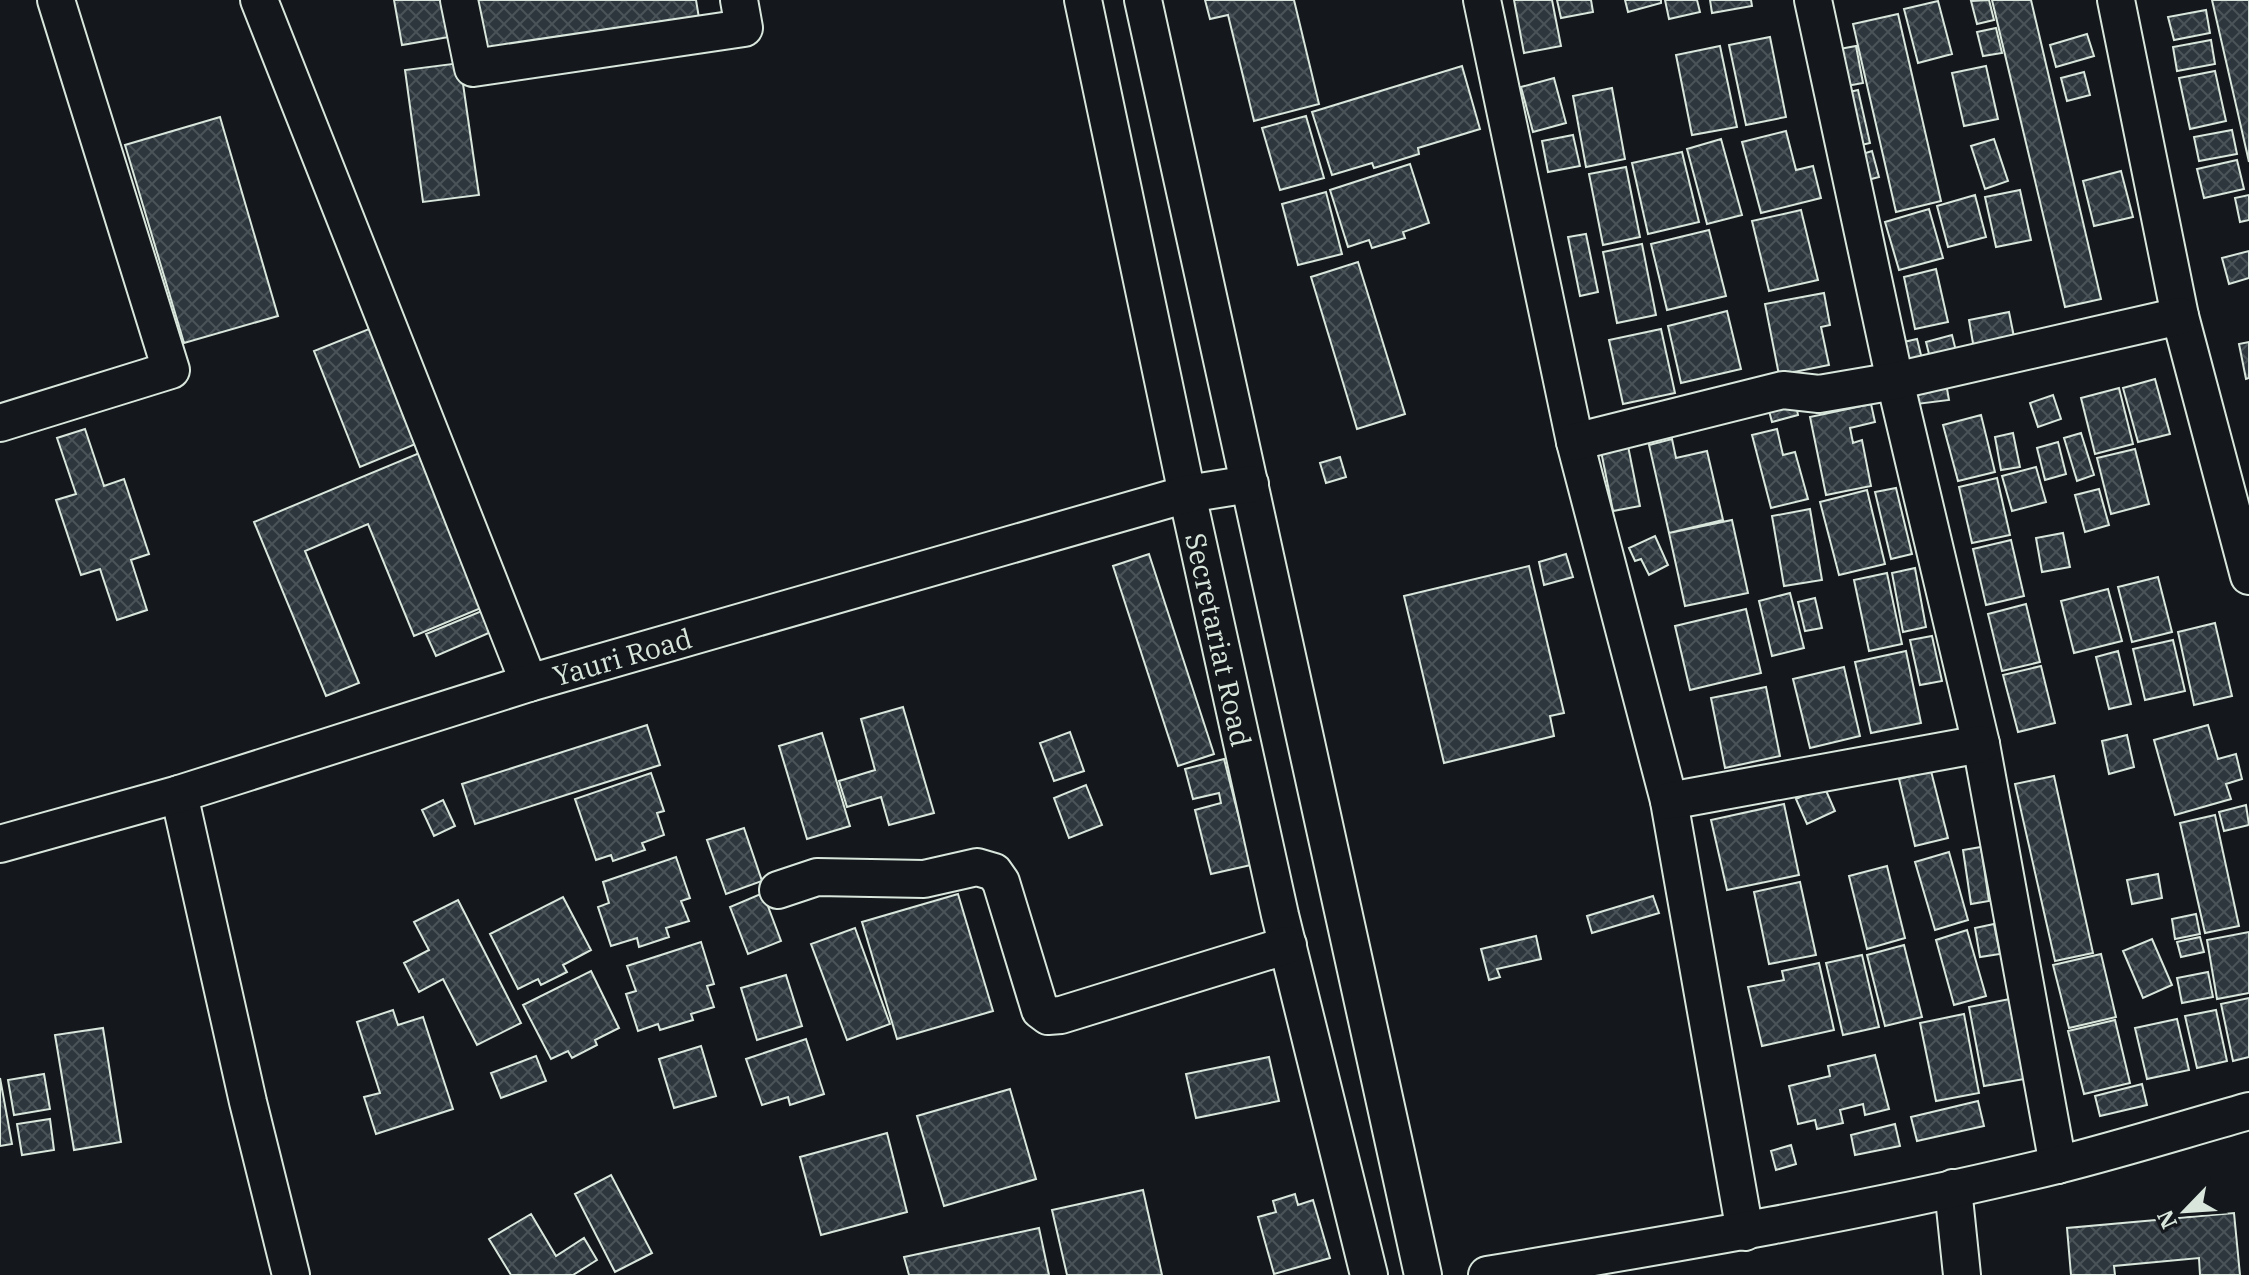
<svg xmlns="http://www.w3.org/2000/svg" width="2249" height="1275" viewBox="0 0 2249 1275" font-family="'IBM Plex Serif',serif">
	<style>
		.building { fill: url(#building-cross-hatch); stroke: #d8e6dc; stroke-width: 2 }
		.lines { fill: none; stroke-linecap: round; stroke-linejoin: round }
		.street-casing { stroke: #d8e6dc; stroke-width: 40 }
		.street { stroke: #14181c; stroke-width: 36 }
		.labels { text-anchor: middle; dominant-baseline: central; stroke-width: 6; stroke-linejoin: round; paint-order: stroke }
		.street-label { font-size: 28px; fill: #d8e6dc; stroke: #14181c }
	</style>
	<defs>
		<pattern id="building-cross-hatch" width="8" height="8" patternUnits="userSpaceOnUse" patternTransform="scale(2)"><rect width="8" height="8" fill="#2c363c"/><path d="M0 0l8 8M0 8l8-8" fill="none" stroke="#4a5358"/></pattern>
	</defs>
	<rect width="100%" height="100%" fill="#14181c"/>
	<path class="building" d="M394 0H443L449 37 402 45Z
		M471 0H696L699 18 482 58Z
		M1205 0H1294L1319 104 1254 121 1228 15 1210 19Z
		M1514 0H1552L1561 46 1524 53Z
		M1557 0H1591L1593 12 1561 18Z
		M1625 0H1661V3L1628 12Z
		M1665 0H1697L1700 12 1669 19Z
		M1710 0H1751L1752 6 1712 13Z
		M1989 0 1994 20 1977 24 1971 1Z
		M1992 0H2031L2101 299 2065 307Z
		M2212 0H2249V162Z
		M1938 1 1952 54 1918 63 1904 9Z
		M2206 10 2210 33 2174 40 2168 17Z
		M1898 14 1941 201 1896 212 1853 24Z
		M1996 28 2002 53 1983 56 1977 32Z
		M2087 34 2094 56 2056 67 2050 45Z
		M1770 37 1786 117 1746 125 1729 45Z
		M2211 40 2215 64 2177 71 2173 47Z
		M1720 46 1737 127 1692 135 1676 55Z
		M1856 46 1863 83 1841 87 1834 50Z
		M460 63 479 195 423 202 405 70Z
		M1462 66 1480 129 1418 148 1419 154 1374 168 1372 163 1332 175 1312 112Z
		M1986 66 1998 119 1964 126 1952 73Z
		M2215 71 2226 121 2190 129 2179 78Z
		M2084 72 2090 95 2067 101 2061 78Z
		M1554 78 1566 123 1533 132 1521 87Z
		M1612 88 1625 159 1586 167 1573 96Z
		M1858 90 1870 143 1853 147 1841 94Z
		M1306 116 1324 178 1280 190 1262 128Z
		M220 117 278 316 184 343 125 145Z
		M2232 130 2237 154 2199 161 2194 137Z
		M1786 131 1796 170 1813 166 1821 198 1761 213 1742 142Z
		M1573 135 1580 166 1548 172 1542 141Z
		M1721 139 1742 215 1707 224 1687 149Z
		M1994 139 2008 181 1985 189 1971 146Z
		M1872 151 1879 177 1860 182 1853 157Z
		M1682 152 1699 222 1648 234 1632 163Z
		M2237 160 2244 189 2204 198 2197 169Z
		M1410 164 1429 223 1403 232 1405 238 1372 248 1369 240 1348 247 1330 190Z
		M1626 167 1640 237 1603 245 1589 174Z
		M2121 171 2133 217 2094 226 2083 181Z
		M2020 190 2031 240 1996 247 1985 197Z
		M1326 192 1342 254 1298 265 1282 204Z
		M1975 195 1986 237 1948 247 1937 206Z
		M2249 195V220L2240 222 2235 198Z
		M1929 209 1943 258 1899 270 1885 222Z
		M1801 210 1818 280 1769 291 1752 221Z
		M1709 230 1726 296 1667 310 1651 244Z
		M1586 234 1598 292 1580 296 1568 237Z
		M1642 244 1656 315 1617 323 1603 252Z
		M2249 251V278L2229 284 2222 258Z
		M1358 262 1405 414 1357 429 1311 277Z
		M1936 269 1948 322 1915 329 1904 277Z
		M1824 293 1830 325 1821 327 1829 365 1779 375 1765 304Z
		M1727 311 1741 369 1681 383 1668 326Z
		M2009 312 2016 347 1975 355 1969 320Z
		M384 323 418 443 360 467 314 351Z
		M1661 329 1675 393 1623 404 1609 340Z
		M1952 335 1958 359 1932 366 1926 342Z
		M1917 339 1923 363 1902 369 1895 344Z
		M2249 342V378L2246 379 2239 344Z
		M1945 378 1949 400 1909 405 1906 383Z
		M2155 379 2170 434 2138 442 2123 388Z
		M2119 388 2133 444 2095 454 2081 398Z
		M2053 395 2061 419 2038 427 2030 403Z
		M1795 400 1798 415 1772 422 1768 407Z
		M1871 404 1875 422 1850 428 1853 443 1862 440 1871 486 1826 495 1810 417Z
		M1981 415 1995 472 1958 481 1943 425Z
		M85 429 104 486 124 479 149 554 131 560 147 610 117 620 100 569 81 575 56 500 76 494 57 438Z
		M1777 429 1783 455 1795 452 1808 499 1771 508 1752 435Z
		M2013 433 2020 467 2001 470 1995 437Z
		M2081 433 2094 475 2077 481 2064 438Z
		M1672 439 1676 458 1707 451 1723 520 1669 533 1649 445Z
		M2058 442 2066 474 2045 480 2037 448Z
		M1628 446 1640 506 1613 511 1601 451Z
		M429 449 493 603 414 636 368 524 305 551 359 683 326 696 254 522Z
		M2135 449 2149 504 2111 514 2097 458Z
		M1340 457 1346 477 1326 483 1320 463Z
		M2036 467 2046 502 2012 511 2002 476Z
		M1997 478 2010 535 1972 543 1959 487Z
		M1896 488 1912 554 1891 559 1875 492Z
		M2099 489 2109 525 2085 532 2075 495Z
		M1867 490 1885 564 1839 575 1820 502Z
		M1810 509 1822 580 1784 586 1772 516Z
		M1732 520 1748 593 1685 606 1669 533Z
		M2063 533 2070 567 2042 572 2036 538Z
		M1655 536 1668 565 1649 575 1641 559 1635 561 1629 548Z
		M2011 540 2024 596 1986 605 1973 549Z
		M1149 554 1214 754 1178 766 1113 566Z
		M1566 554 1573 577 1544 585 1539 562Z
		M1529 566 1564 713 1550 716 1554 736 1444 763 1404 596Z
		M1915 568 1926 627 1903 632 1892 573Z
		M1887 573 1902 644 1869 651 1854 580Z
		M2158 577 2172 632 2132 642 2118 587Z
		M2108 589 2122 641 2074 653 2061 601Z
		M1790 593 1804 648 1772 656 1759 601Z
		M1815 598 1822 628 1805 631 1798 602Z
		M2026 604 2040 662 2002 671 1988 614Z
		M489 608 498 629 436 656 426 634Z
		M1746 609 1761 673 1690 690 1675 626Z
		M2215 623 2232 696 2194 705 2178 632Z
		M1932 636 1942 681 1920 685 1910 640Z
		M2173 640 2185 691 2145 700 2133 649Z
		M1906 651 1921 723 1871 733 1855 662Z
		M2118 651 2131 704 2109 709 2096 657Z
		M2041 666 2055 723 2018 732 2003 675Z
		M1844 667 1860 736 1810 748 1793 679Z
		M1766 687 1780 756 1725 768 1711 698Z
		M903 707 934 813 889 825 881 797 847 807 839 781 875 770 861 719Z
		M647 725 660 765 475 824 462 784Z
		M2208 725 2218 759 2236 754 2242 779 2226 784 2231 799 2175 815 2154 740Z
		M1070 732 1084 771 1054 781 1040 743Z
		M822 733 850 826 807 839 779 746Z
		M2127 735 2134 767 2109 774 2102 741Z
		M1224 759 1251 865 1211 874 1195 810 1221 803 1219 793 1193 799 1185 769Z
		M1931 771 1948 838 1915 846 1899 779Z
		M651 773 664 811 657 813 664 835 642 843 645 850 613 861 611 855 596 860 575 799Z
		M2054 776 2093 953 2055 961 2015 784Z
		M1086 785 1102 825 1069 838 1054 798Z
		M1824 786 1835 811 1807 824 1796 799Z
		M443 800 455 826 434 836 422 810Z
		M1784 804 1799 875 1727 890 1711 820Z
		M2246 805 2249 825 2224 831 2219 812Z
		M2215 815 2239 926 2205 933 2180 823Z
		M744 828 762 881 726 894 707 840Z
		M1981 847 1989 901 1971 904 1963 850Z
		M1949 852 1968 920 1935 930 1915 862Z
		M676 857 690 898 681 901 689 921 666 928 669 937 639 947 637 938 611 946 598 907 609 903 603 882Z
		M1887 866 1905 938 1867 949 1849 876Z
		M2158 874 2162 898 2132 904 2127 880Z
		M1800 882 1816 955 1769 964 1754 892Z
		M763 893 781 941 748 954 730 907Z
		M958 894 993 1011 897 1039 862 922Z
		M1653 896 1659 913 1592 933 1587 916Z
		M563 897 591 950 563 965 567 972 541 985 538 979 518 989 490 934Z
		M458 900 521 1023 477 1045 443 979 419 992 404 963 429 950 414 922Z
		M2196 914 2200 934 2175 939 2172 919Z
		M1994 924 2000 954 1980 957 1975 928Z
		M855 928 890 1024 847 1040 811 944Z
		M1967 930 1986 996 1954 1005 1936 940Z
		M2249 932V993L2217 999 2207 940Z
		M1536 936 1541 959 1497 969 1500 977 1489 980 1481 949Z
		M2200 937 2204 952 2181 957 2177 942Z
		M2152 939 2172 985 2143 998 2123 951Z
		M701 942 714 984 707 986 714 1007 691 1014 693 1020 660 1030 658 1024 638 1031 626 994 636 991 627 966Z
		M1904 945 1922 1017 1885 1026 1867 955Z
		M2101 954 2116 1017 2069 1028 2053 965Z
		M1862 955 1879 1027 1843 1035 1826 963Z
		M1819 963 1834 1030 1762 1046 1748 987 1784 980 1782 971Z
		M591 971 619 1028 595 1040 597 1045 572 1058 568 1051 551 1059 523 1005Z
		M2208 972 2213 997 2182 1003 2177 978Z
		M786 975 802 1026 757 1040 741 988Z
		M2015 998 2030 1078 1984 1086 1969 1007Z
		M2249 998V1057L2233 1061 2221 1004Z
		M393 1010 398 1025 423 1017 453 1109 376 1134 364 1097 380 1093 357 1022Z
		M2216 1010 2227 1061 2197 1068 2185 1016Z
		M1964 1014 1979 1093 1936 1101 1920 1023Z
		M2177 1019 2189 1070 2147 1079 2135 1028Z
		M2115 1020 2130 1083 2084 1094 2068 1031Z
		M103 1028 121 1142 74 1150 55 1035Z
		M806 1039 824 1094 790 1105 788 1097 762 1105 746 1059Z
		M701 1046 716 1096 674 1108 659 1059Z
		M1875 1055 1889 1109 1865 1115 1863 1104 1840 1110 1843 1123 1817 1129 1815 1120 1798 1124 1789 1086 1830 1076 1828 1066Z
		M536 1056 546 1081 501 1098 491 1073Z
		M1269 1057 1279 1101 1196 1118 1186 1074Z
		M44 1074 50 1109 14 1115 8 1080Z
		M0 1078 12 1144 0 1146Z
		M2142 1084 2147 1105 2100 1116 2095 1096Z
		M1010 1089 1036 1179 944 1206 917 1116Z
		M1978 1101 1984 1126 1917 1141 1911 1117Z
		M50 1119 54 1150 22 1155 17 1124Z
		M1895 1124 1900 1146 1855 1155 1851 1135Z
		M887 1133 907 1212 821 1235 800 1157Z
		M1791 1145 1796 1164 1776 1170 1771 1151Z
		M611 1175 652 1253 615 1272 575 1194Z
		M1143 1190 1162 1275H1067L1052 1210Z
		M1295 1194 1298 1205 1313 1200 1330 1258 1274 1274 1258 1217 1276 1212 1273 1201Z
		M2234 1213 2240 1275H2200L2199 1258 2114 1266 2115 1275H2071L2067 1228Z
		M531 1214 556 1256 584 1238 597 1260 573 1275H511L489 1239Z
		M1039 1228 1049 1275H909L904 1257Z"/>
	<g class="lines">
		<defs>
			<g id="street">
				<path d="M259 0 529 683"/>
				<path d="M459 0 473 68 744 28 739 0"/>
				<path id="s1" d="M1083 0 1187 494 1280 915 1369 1275"/>
				<path d="M1143 0 1423 1275"/>
				<path d="M1482 0 1575 442 1669 801 1745 1232"/>
				<path d="M1813 0 1895 381 1981 744 2058 1165"/>
				<path d="M2116 0 2180 316 2249 576"/>
				<path d="M0 423 171 370 56 0"/>
				<path d="M1575 442 1783 390 1819 394 1895 381 2180 316"/>
				<path d="M179 794 248 1102 291 1275"/>
				<path d="M1669 801 1981 744"/>
				<path id="s2" d="M0 844 179 794 529 683 1187 494 1250 484"/>
				<path d="M778 890 817 877 924 879 977 867 994 872 1001 882 1040 1010 1048 1016 1061 1015 1288 945"/>
				<path d="M1953 1188 1962 1275"/>
				<path d="M1487 1275C1678 1243 1869 1211 2057 1165 2121 1149 2185 1129 2249 1111"/>
			</g>
		</defs>
		<use href="#street" class="street-casing"/>
		<use href="#street" class="street"/>
	</g>
	<g class="labels">
		<g class="street-label">
			<text stroke="none"><textPath href="#s1" startOffset="654">Secretariat Road</textPath></text>
			<text stroke="none"><textPath href="#s2" startOffset="650">Yauri Road</textPath></text>
		</g>
	</g>
	<g transform="translate(2185 1211) rotate(245)" stroke="#14181c" stroke-width="6" paint-order="stroke">
	<path d="M0-6L14 30L0 20L-14 30Z" fill="#d8e6dc"/>
	<text y="-12" font-size="22" font-weight="bold" text-anchor="middle" fill="#d8e6dc">N</text>
	</g>
</svg>
